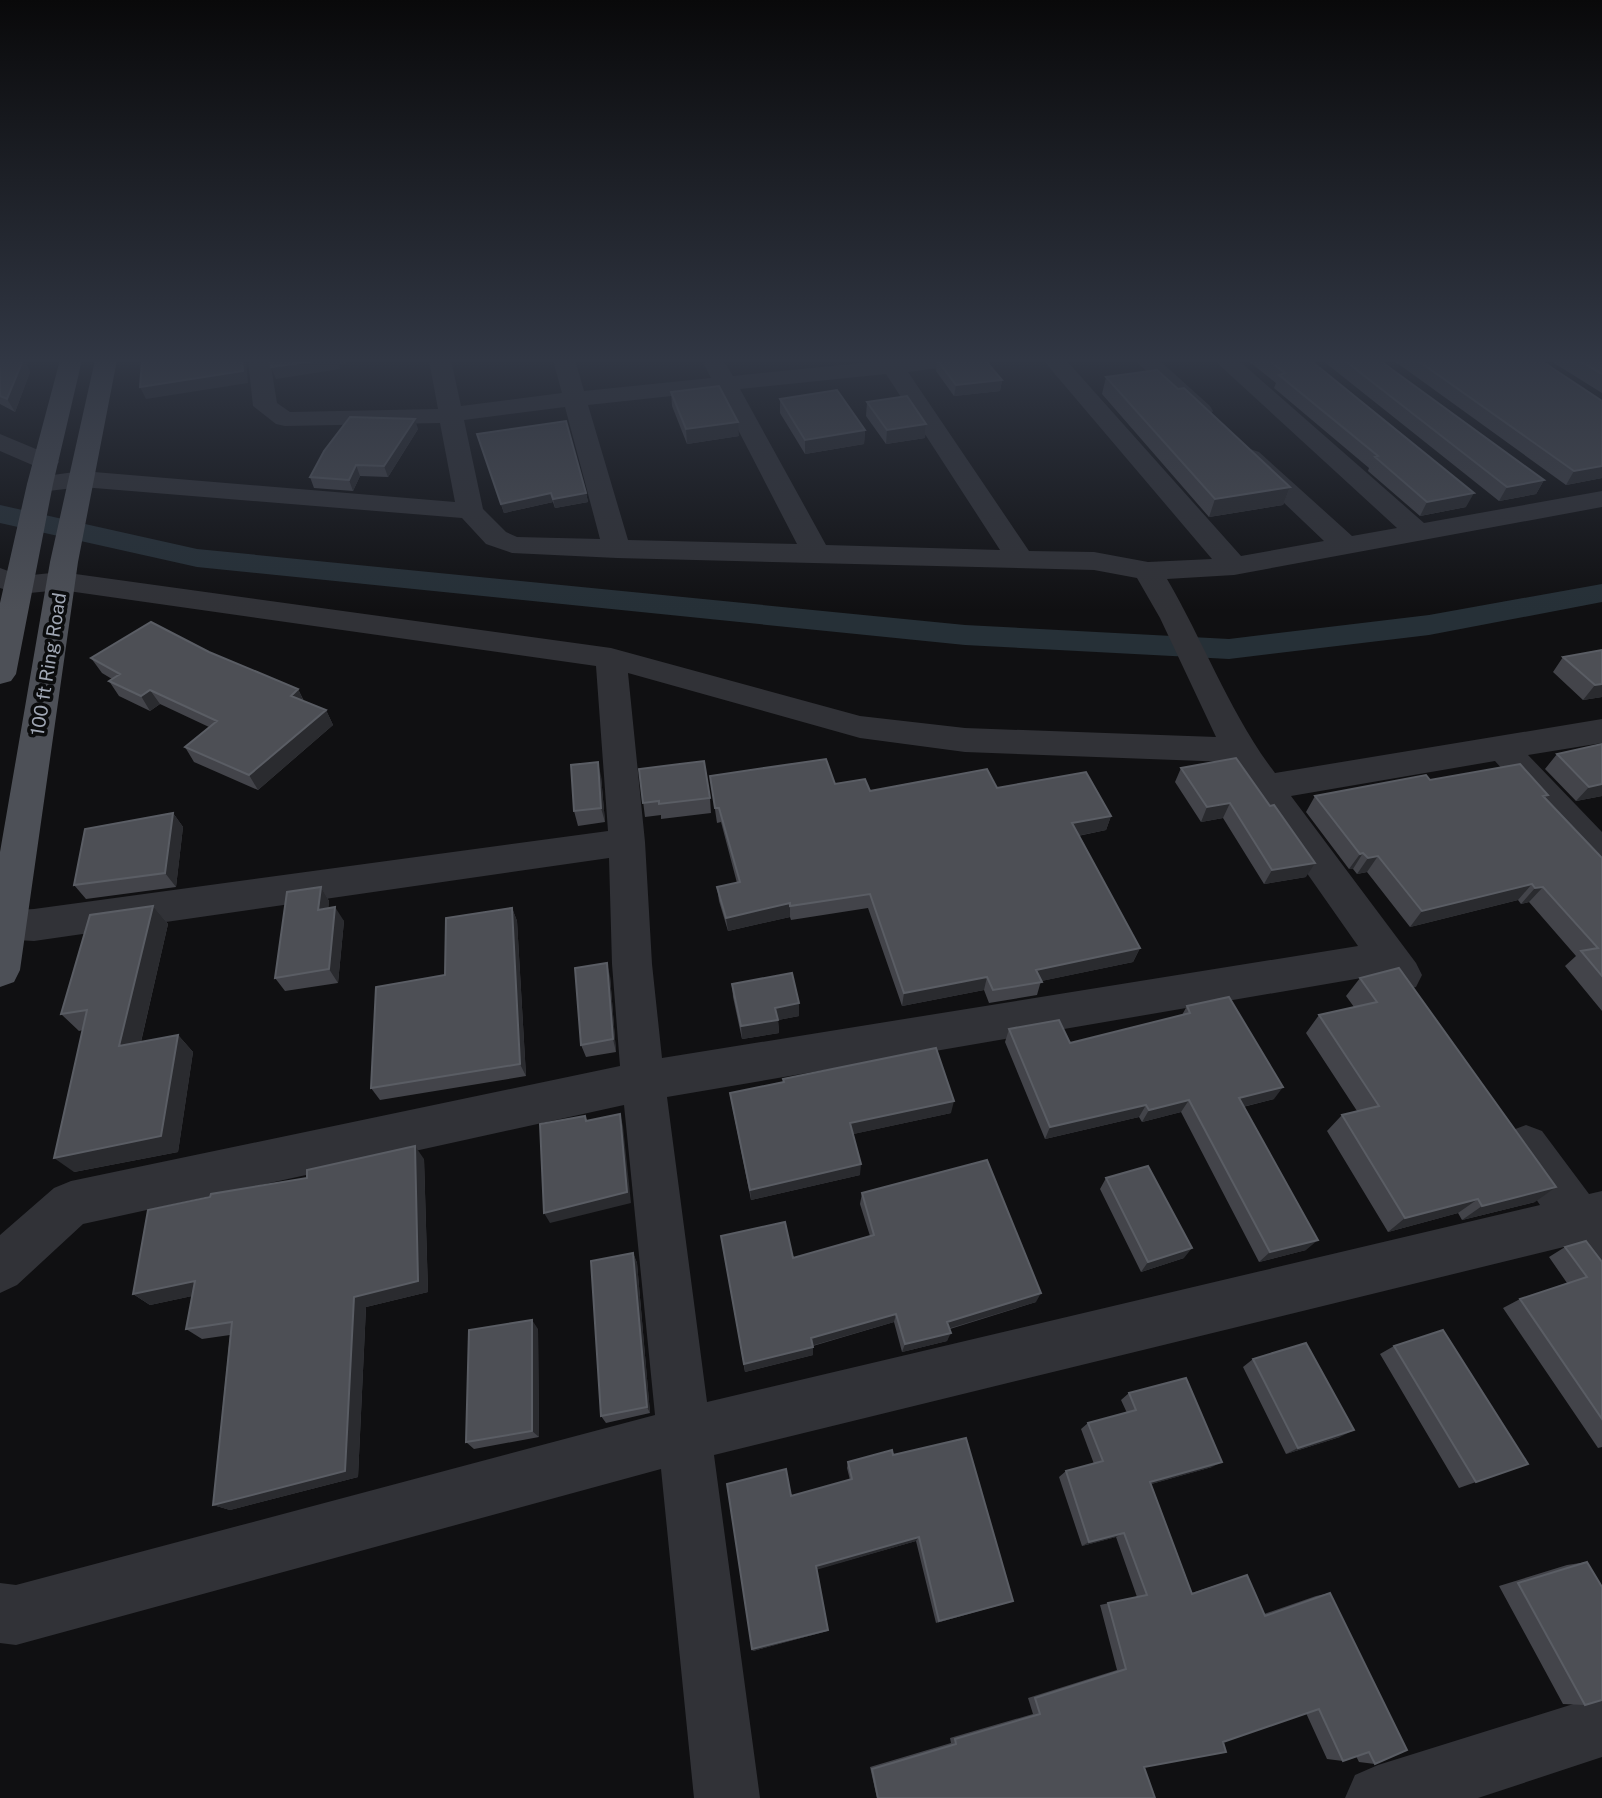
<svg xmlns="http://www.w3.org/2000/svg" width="1602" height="1798" viewBox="0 0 1602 1798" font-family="'Public Sans',sans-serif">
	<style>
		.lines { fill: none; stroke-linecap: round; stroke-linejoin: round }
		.canal { fill: #263037; fill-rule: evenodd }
		.minor { fill: #313237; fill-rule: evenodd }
		.major { fill: #4d5057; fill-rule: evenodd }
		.wall { fill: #43444a }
		.shaded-wall { fill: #2a2b2f }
		.building { fill: #4d4f55; stroke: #5a5d64; stroke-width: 2 }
		.labels { text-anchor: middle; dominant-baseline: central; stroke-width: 7; stroke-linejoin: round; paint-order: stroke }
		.street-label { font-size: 19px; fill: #a0a7b4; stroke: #0b0c0d }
	</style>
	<rect width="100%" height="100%" fill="#101012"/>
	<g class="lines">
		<path class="canal" d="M0 505 197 549 965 625 1229 639 1429 615 1602 584V602L1429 635 1229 659 965 645 197 567 0 523Z"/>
		<path class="minor" d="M248 360H270L277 403 290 412 438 409 429 360H451L461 406 562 393 553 360H575L584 391 711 378 704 364 707 360H723L733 376 891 360H965L962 365 908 372 1029 551 1094 552 1148 562 1212 559 1043 360H1066L1241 556 1324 541 1241 462 1237 457 1241 452 1250 449 1259 452 1352 536 1397 528 1214 360H1238L1424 523 1602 491V507L1234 575 1167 579C1204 642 1230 714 1275 773L1602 719V743L1528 755 1602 832V870L1589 866 1495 761 1291 796 1416 963 1422 975 1416 987C1399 993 1390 991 1379 975L667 1097 707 1402 1540 1205 1510 1161 1503 1146 1510 1131 1526 1125 1542 1131 1589 1194 1602 1191V1276L1585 1269 1568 1246 714 1455 760 1798H694L661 1469 16 1645 0 1643V1583L16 1585 655 1415 624 1105 83 1224 17 1285 0 1293V1235L54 1188 71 1181 620 1066 612 964 609 858 34 941 0 939V911L34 909 608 831 596 666 61 590 19 594 0 588V568L22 576 61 572 611 648 860 716 965 728 1216 737 1160 618 1137 578 1094 570 617 558 512 553 486 544 462 518 82 487 40 492 31 490 27 484 31 478 82 471 455 502 440 423 285 426 276 424 253 406ZM886 374 1000 550 826 545 740 389ZM718 391 797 544 628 540 588 405ZM565 407 600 539 517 537 506 532 483 509 464 420ZM628 673 860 738 965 752 1229 762 1358 946 662 1058 652 964 645 842Z
			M1135 360H1159L1210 406 1213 411 1210 416 1201 418 1192 416Z
			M0 434 55 457 59 462 55 467 46 470 37 467 0 451Z
			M1602 1695V1757L1478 1798H1345L1355 1775 1378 1765Z"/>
		<path class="major" d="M60 360H82L53 484 16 674 11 681 0 684V603L27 484Z
			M95 360H117L78 562 20 970 14 982 0 987V852L50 562Z"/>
	</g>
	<path class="wall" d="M0 360 26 364 30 372 15 412 0 404Z
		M937 360 1002 380 1000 391 954 396 936 371Z
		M1247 360H1310L1466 507 1420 516 1368 471 1369 468 1274 388 1276 383Z
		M1322 360H1379L1544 480 1536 494 1499 501Z
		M1393 360H1540L1602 478 1566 485Z
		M1549 360H1602V393Z
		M1106 377 1290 487 1283 505 1209 517 1102 394Z
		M671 392 739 436 687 444 672 406Z
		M780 399 865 430 864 444 805 454 780 413Z
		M867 402 926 424 925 438 886 444 866 416Z
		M418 429 388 477 360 476 353 491 314 488 310 477Z
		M477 434 586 493 588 502 555 508 553 502 504 513Z
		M1602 650V697L1583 700 1553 672 1563 657Z
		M209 652 298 689 304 701 326 710 333 725 258 790 194 762 185 747 209 727 160 704 150 711 119 696 109 681 112 679 102 673 91 658Z
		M1602 744V796L1576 801 1545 769 1557 754Z
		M1236 758 1306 877 1264 884 1223 818 1201 822 1175 782 1181 768Z
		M639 769 710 798 711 813 661 819V815L645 817Z
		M601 776 605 822 578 826 574 811Z
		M710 776 835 784 870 791 997 788 1111 816 1106 830 1078 836 1140 948 1133 962 1041 981 1037 995 989 1003 984 990 902 1006 868 908 791 920 790 917 728 931 719 901 717 887 737 883 721 822 717 823Z
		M1430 780 1545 798 1602 858V1011L1565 966 1576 956 1529 902 1521 904 1518 900 1410 927 1367 872 1357 874 1353 869H1349L1306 812 1315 796Z
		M173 813 183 827 176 887 86 899 74 885Z
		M321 887 329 901 328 909 344 921 338 983 285 991 275 978Z
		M153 906 168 924 141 1042 178 1035 193 1052 178 1152 74 1172 83 1030 79 1031 61 1014Z
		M512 908 517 921 526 1076 380 1100 371 1088 445 975Z
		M610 976 616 1052 586 1057 581 1045Z
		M1360 978 1535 1202 1462 1220 1458 1213 1388 1232 1327 1131 1342 1115 1357 1111 1306 1033 1319 1015 1354 1007 1346 996Z
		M732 984 799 1016 778 1020 779 1033 742 1039 733 997Z
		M1187 1006 1274 1099 1243 1107 1306 1250 1259 1262 1181 1112 1142 1122 1139 1117 1045 1139 1005 1042 1009 1029 1070 1043 1182 1015Z
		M783 1079 951 1113 853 1134 860 1175 751 1200 732 1105 730 1093 783 1082Z
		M424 1159 428 1292 366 1307 358 1477 230 1510 213 1505 230 1335 202 1339 186 1329 192 1296 150 1305 133 1294Z
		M1106 1178 1184 1258 1141 1272 1100 1189Z
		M862 1193 1036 1302 950 1329 947 1341 902 1352 894 1322 813 1346V1355L745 1372 721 1236 793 1258 870 1236 860 1204Z
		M1565 1247 1602 1262V1447L1598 1448 1503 1308 1520 1299 1567 1283 1549 1257Z
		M633 1253 637 1263 650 1413 606 1423 601 1416Z
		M538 1329 539 1437 474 1449 466 1442Z
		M1394 1346 1476 1482 1459 1488 1380 1354Z
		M1253 1359 1340 1437 1286 1454 1243 1367Z
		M1129 1393 1212 1467 1151 1484 1192 1593 1247 1575 1264 1614 1316 1596 1330 1593 1375 1764 1359 1762 1356 1756 1343 1761 1327 1759 1306 1713 1144 1767 1155 1798H877L870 1767 951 1743 950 1738 1033 1714 1028 1698 1117 1670 1100 1605 1137 1597 1116 1537 1082 1546 1059 1477 1066 1471 1094 1464 1081 1429 1088 1423 1127 1413 1121 1400Z
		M893 1455 1007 1603 936 1623 916 1541 817 1569 827 1631 753 1651 752 1649 791 1496 850 1480 847 1468 848 1462Z
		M1587 1562 1585 1705 1563 1704 1499 1586 1567 1565Z"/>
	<path class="shaded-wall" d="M17 360H27L26 364 30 372 15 412 7 399Z
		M242 360H246L248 383 146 399 140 387Z
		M321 360H347L348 363 339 364 340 369 276 379 271 367Z
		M1002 380 1000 391 954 396 956 385Z
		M415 419 418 429 388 477 384 466Z
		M738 422 739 436 687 444 686 429Z
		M926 424 925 438 886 444 887 430Z
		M865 430 864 444 805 454V440Z
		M356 465 360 476 353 491 349 480Z
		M1602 466V478L1566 485 1574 471Z
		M1544 480 1536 494 1499 501 1507 487Z
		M1290 487 1283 505 1209 517 1215 499Z
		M551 493 553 502 504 513 501 504Z
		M586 493 588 502 555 508 553 499Z
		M1474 493 1466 507 1420 516 1427 502Z
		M1602 684V697L1583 700 1595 685Z
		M298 689 305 704 291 696Z
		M150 690 160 704 150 711 141 696Z
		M326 710 333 725 258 790 249 775Z
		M598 762 601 776 605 822 601 808Z
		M1602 784V796L1576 801 1589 787Z
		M1230 803 1223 818 1201 822 1207 807Z
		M173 813 183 827 176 887 165 873Z
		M1111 816 1106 830 1067 838 1072 823Z
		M1363 853 1353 869H1349L1360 854Z
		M1378 856 1367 872 1357 874 1368 858Z
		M1315 863 1306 877 1264 884 1272 870Z
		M1532 884 1518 900 1410 927 1422 911Z
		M321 887 329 901 327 924 318 910Z
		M1543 887 1529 902 1521 904 1535 888Z
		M790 903V917L728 931 726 918Z
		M153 906 168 924 136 1063 119 1046Z
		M335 907 344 921 338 983 329 969Z
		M512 908 517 921 526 1076 520 1064Z
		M1140 948 1133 962 1032 983 1036 970Z
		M607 963 610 976 616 1052 613 1039Z
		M987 977 984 990 902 1006 904 993Z
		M799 1003V1016L778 1020 779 1033 742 1039 741 1026 775 1008Z
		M178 1035 193 1052 178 1152 74 1172 54 1158Z
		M1283 1087 1274 1099 1230 1110 1239 1098Z
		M1189 1100 1181 1112 1142 1122 1149 1110Z
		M954 1101 951 1113 849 1135 850 1123Z
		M1146 1105 1139 1117 1045 1139 1050 1127Z
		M620 1114 623 1126 631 1203 550 1223 544 1213Z
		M415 1146 424 1159 428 1292 366 1307 358 1477 230 1510 213 1505 354 1297Z
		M861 1164 860 1175 751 1200 750 1190Z
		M1556 1187 1535 1202 1462 1220 1482 1206Z
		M1478 1199 1458 1213 1388 1232 1405 1218Z
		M1318 1240 1306 1250 1259 1262 1270 1252Z
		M1192 1248 1184 1258 1141 1272 1148 1262Z
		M633 1253 637 1263 650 1413 647 1407Z
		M195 1281 211 1292 150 1305 133 1294Z
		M1041 1293 1036 1302 944 1330 947 1322Z
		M896 1314 894 1322 811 1346V1338Z
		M532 1320 538 1329 539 1437 532 1431Z
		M951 1333 947 1341 902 1352 905 1344Z
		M813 1347V1355L745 1372 744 1364Z
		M1354 1430 1340 1437 1286 1454 1298 1448Z
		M1222 1462 1212 1467 1141 1487 1150 1482Z
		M1124 1533 1116 1537 1082 1546 1089 1542Z
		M919 1537 916 1541 816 1570V1566Z
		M1013 1601 1007 1603 936 1623 939 1621Z
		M828 1630 827 1631 753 1651 752 1649Z"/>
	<path class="building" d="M0 360H23L7 399 0 396Z
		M142 360H242L243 371 140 387Z
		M270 360H321L271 367Z
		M937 360H985L1002 380 956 385Z
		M1268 360H1310L1474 493 1427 502 1375 457 1378 456 1279 375 1285 373Z
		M1344 360H1379L1544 480 1507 487Z
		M1417 360H1540L1602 401V466L1574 471Z
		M1578 360H1602V374Z
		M1157 370 1178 389 1184 388 1290 487 1215 499 1106 377Z
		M719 386 738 422 686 429 671 392Z
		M837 390 865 430 805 440 780 399Z
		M907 396 926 424 887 430 867 402Z
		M350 417 415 419 384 466 356 465 349 480 310 477 324 451Z
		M566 421 586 493 553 499 551 493 501 504 477 434Z
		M151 622 209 652 298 689 291 696 326 710 249 775 185 747 217 721 150 690 141 696 109 681 120 674 91 658Z
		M1602 650V684L1595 685 1563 657Z
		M1602 744V784L1589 787 1557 754Z
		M1236 758 1270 806 1274 805 1315 863 1272 870 1230 803 1207 807 1181 768Z
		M826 759 835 784 865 779 870 791 987 769 997 788 1086 772 1111 816 1072 823 1140 948 1036 970 1042 982 993 990 987 977 904 993 870 894 790 906V903L726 918 717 887 740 882 719 808H715L710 776Z
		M704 761 710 798 659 804V801L643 803 639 769Z
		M598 762 601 808 574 811 571 765Z
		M1520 764 1548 795 1543 796 1602 858V976L1581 951 1598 948 1543 887 1535 888 1532 884 1422 911 1378 856 1368 858 1363 853 1360 854 1315 796 1426 775 1430 780Z
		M173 813 165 873 74 885 85 829Z
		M321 887 318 910 335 907 329 969 275 978 287 892Z
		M153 906 119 1046 178 1035 161 1136 54 1158 87 1010 61 1014 90 915Z
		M512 908 520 1064 371 1088 376 987 445 975 446 918Z
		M607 963 613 1039 581 1045 575 968Z
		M1399 968 1556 1187 1482 1206 1478 1199 1405 1218 1342 1115 1379 1106 1319 1015 1377 1002 1360 978Z
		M792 973 799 1003 775 1008 778 1020 741 1026 732 984Z
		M1229 997 1283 1087 1239 1098 1318 1240 1270 1252 1189 1100 1149 1110 1146 1105 1050 1127 1009 1029 1059 1020 1070 1043 1190 1013 1187 1006Z
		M936 1048 954 1101 850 1123 861 1164 750 1190 730 1093 784 1082 783 1079Z
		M620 1114 627 1192 544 1213 540 1124 585 1116 586 1121Z
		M415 1146 418 1281 354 1297 345 1471 213 1505 232 1322 186 1329 195 1281 133 1294 148 1210 210 1197 211 1194 307 1178V1170Z
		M987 1160 1041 1293 947 1322 951 1333 905 1344 896 1314 811 1338 813 1347 744 1364 721 1236 785 1222 793 1258 874 1235 862 1193Z
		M1148 1166 1192 1248 1148 1262 1106 1178Z
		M1586 1241 1602 1262V1419L1520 1299 1587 1277 1565 1247Z
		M633 1253 647 1407 601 1416 591 1261Z
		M532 1320V1431L466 1442 469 1330Z
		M1443 1330 1528 1464 1476 1482 1394 1346Z
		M1306 1343 1354 1430 1298 1448 1253 1359Z
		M1186 1378 1222 1462 1150 1482 1192 1594 1247 1575 1265 1616 1330 1593 1407 1750 1375 1764 1369 1752 1343 1761 1319 1709 1223 1742 1226 1752 1144 1767 1155 1798H878L872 1769 956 1744 955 1739 1040 1714 1035 1698 1126 1669 1108 1603 1147 1595 1124 1533 1089 1542 1066 1471 1103 1461 1088 1423 1136 1410 1129 1393Z
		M966 1438 1013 1601 939 1621 919 1537 816 1566 828 1630 752 1649 727 1484 786 1469 791 1496 852 1479 848 1462 892 1450 893 1455Z
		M1587 1562 1602 1587V1700L1585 1705 1518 1583Z"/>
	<linearGradient id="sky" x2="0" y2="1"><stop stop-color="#09090a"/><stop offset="0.59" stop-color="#313744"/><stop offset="1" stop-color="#313744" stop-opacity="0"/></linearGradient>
	<rect width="1602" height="611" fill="url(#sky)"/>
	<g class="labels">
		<g class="street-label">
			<text transform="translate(48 664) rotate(-81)">100 ft Ring Road</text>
		</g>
	</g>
</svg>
